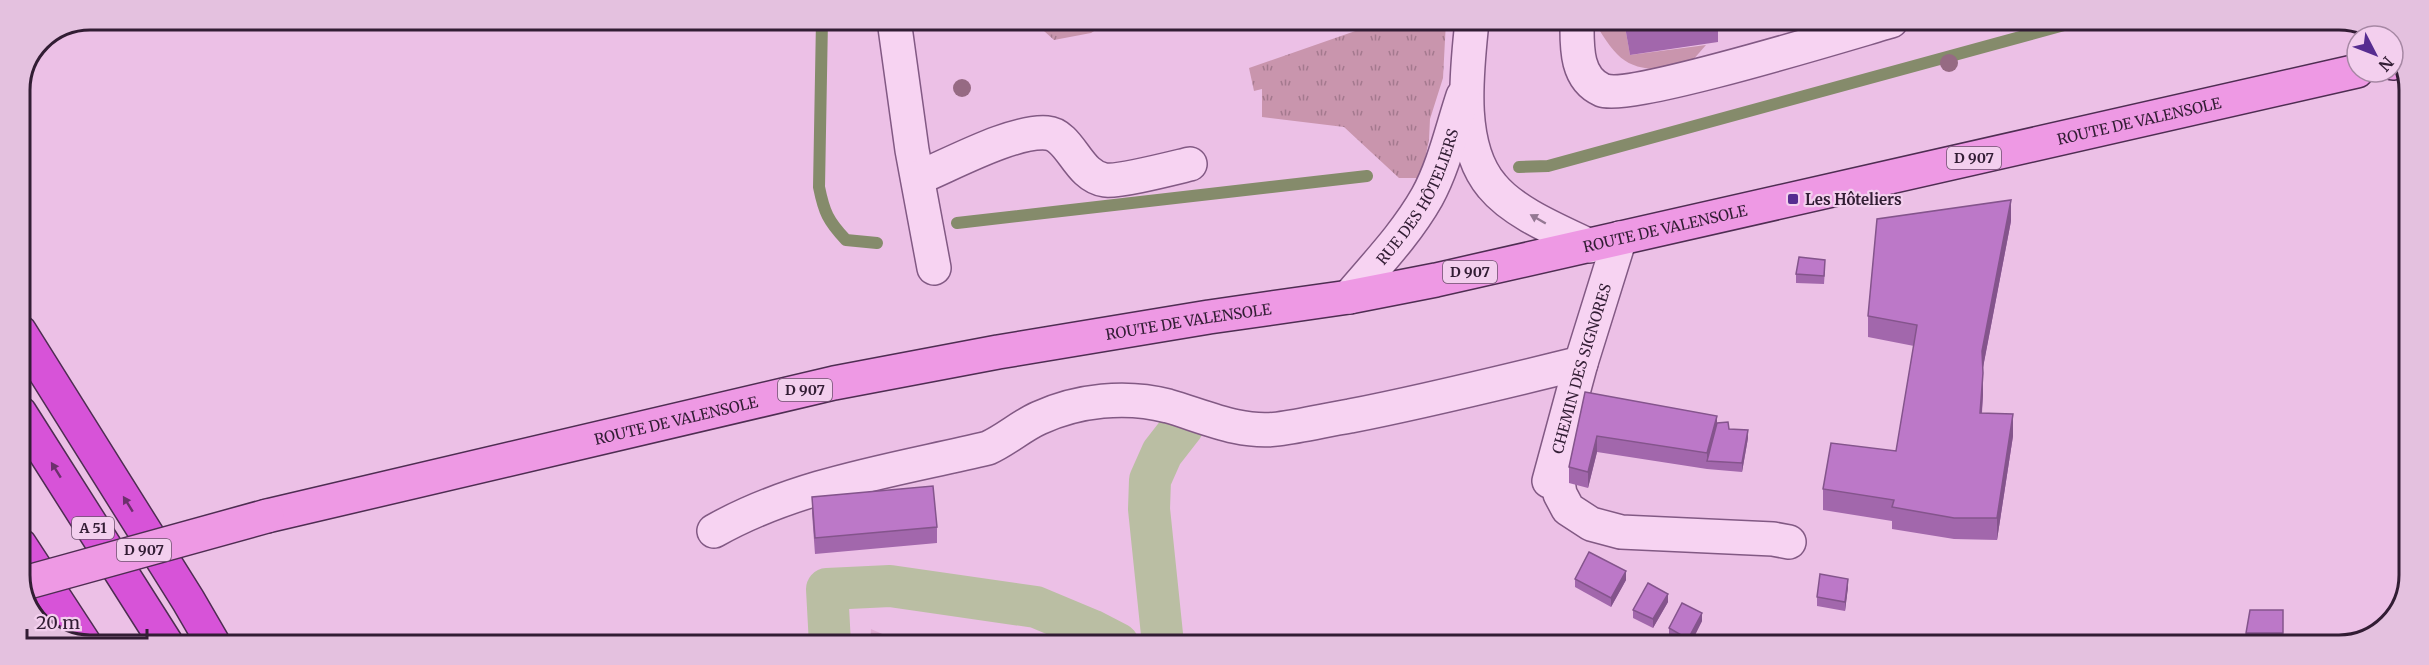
<svg xmlns="http://www.w3.org/2000/svg" width="2429" height="665" viewBox="0 0 2429 665" font-family="Merriweather,serif">
	<style>
		.farmland { fill: url(#farmland-rules) }
		.grass { fill: url(#grass-tufts) }
		.green { fill: #c995ad }
		.lines { fill: none; stroke-linecap: round; stroke-linejoin: round }
		.stream { stroke: #858b6b; stroke-width: 12 }
		.canal { stroke: #babea3; stroke-width: 42 }
		.minor-casing { stroke: #825984; stroke-width: 36 }
		.major-casing { stroke: #4e2d52; stroke-width: 36 }
		.highway-casing { stroke: #4e2d52; stroke-width: 36 }
		.minor { stroke: #f7d3f2; stroke-width: 33 }
		.major { stroke: #ee99e4; stroke-width: 33 }
		.highway { stroke: #d753d8; stroke-width: 33 }
		.major-bridge-casing { stroke: #4e2d52; stroke-width: 36; stroke-linecap: butt }
		.major-bridge { stroke: #ee99e4; stroke-width: 33 }
		.tree { fill: #966a83 }
		.wall { fill: #a267ac }
		.shaded-wall { fill: #84548c }
		.building { fill: #bc78c8; stroke: #84548c; stroke-width: 1.5 }
		.oneway { fill: #947893 }
		.oneway2 { fill: #6c306d }
		.poi-dot { fill: #562c90; stroke: #f3cfee; stroke-width: 2 }
		.labels { text-anchor: middle; dominant-baseline: central; stroke-width: 4.5; stroke-linejoin: round; paint-order: stroke }
		.shield { fill: #f3cfee; stroke: #6c526c; stroke-width: 1.5 }
		.shield-label { font-size: 14px; font-weight: bold; fill: #321d34 }
		.street-label { font-size: 15px; fill: #321d34; stroke: #f3cfee }
		.poi-label { font-size: 15px; font-weight: bold; fill: #321d34; stroke: #f3cfee; text-anchor: start }
		.rim { fill: none; stroke: #321d34; stroke-width: 3 }
	</style>
	<defs>
		<pattern id="farmland-rules" width="6" height="5" patternUnits="userSpaceOnUse" patternTransform="scale(1.5)"><rect width="6" height="5" fill="#e1aed3"/><path d="M0 2.5h6" fill="none" stroke="#c295b6"/></pattern>
		<pattern id="grass-tufts" width="24" height="20" patternUnits="userSpaceOnUse" patternTransform="scale(1.5)"><rect width="24" height="20" fill="#c995ad"/><path d="M3 7l-1-3M5 7V3M7 7l1-3M15 17l-1-3M17 17v-4M19 17l1-3" fill="none" stroke="#a4798e"/></pattern>
	</defs>
	<rect width="100%" height="100%" fill="#ecc0e6"/>
	<path class="farmland" d="M871 629 905 644H870Z"/>
	<path class="grass" d="M1074 21H1101L1102 26 1091 33 1054 40 1044 31 1046 27Z
		M1384 21H1446L1443 78 1430 119 1429 140 1421 178H1399L1344 127 1262 117V89L1254 91 1249 68Z"/>
	<path class="green" d="M1594 21H1624L1630 55 1706 45 1685 69C1632 71 1621 68 1594 21Z"/>
	<g class="lines">
		<path class="stream" d="M822 20 819 187C824 212 828 221 846 240L877 243
			M1519 167 1548 166 2075 22
			M957 223 1367 176"/>
		<path class="canal" d="M830 644 827 589 890 586 1036 607 1091 630 1118 644
			M1163 644 1149 509 1150 480 1162 453 1183 426"/>
		<defs>
			<g id="minor">
				<path d="M894 20 912 150 934 268"/>
				<path d="M1472 21C1467 71 1457 145 1492 186 1514 213 1559 231 1590 246"/>
				<path d="M1577 21C1577 45 1575 78 1602 90 1629 101 1849 33 1891 21"/>
				<path d="M918 178C950 165 1013 130 1047 133 1071 135 1077 176 1105 180 1119 182 1173 168 1190 164"/>
				<path id="s1" d="M1349 297C1376 265 1406 234 1427 197 1444 166 1452 129 1463 96"/>
				<path d="M1555 462 1560 494 1568 509 1591 524 1621 532 1773 539 1789 542"/>
				<path id="s2" d="M1549 481 1581 363 1620 238"/>
				<path d="M714 531C797 484 896 470 988 448 1006 440 1021 426 1039 418 1078 400 1126 395 1168 406 1203 416 1240 434 1278 429 1302 426 1326 420 1350 416 1427 401 1504 382 1581 363"/>
			</g>
			<g id="major">
				<path d="M2393 63 2399 62"/>
				<path id="s3" d="M267 516 834 383 998 352 1209 317 1349 297 1436 280 2357 71"/>
			</g>
			<path id="highway" d="M20 332 188 600 213 643
				M20 413 166 643
				M20 545 84 643"/>
		</defs>
		<use href="#minor" class="minor-casing"/>
		<use href="#major" class="major-casing"/>
		<use href="#highway" class="highway-casing"/>
		<use href="#minor" class="minor"/>
		<use href="#major" class="major"/>
		<use href="#highway" class="highway"/>
		<defs>
			<path id="major-bridge" d="M21 584 267 516"/>
		</defs>
		<use href="#major-bridge" class="major-bridge-casing"/>
		<use href="#major-bridge" class="major-bridge"/>
	</g>
	<g class="tree">
		<circle cx="1949" cy="63" r="9"/>
		<circle cx="962" cy="88" r="9"/>
	</g>
	<path class="wall" d="M1624 21H1718V42L1630 55Z
		M2011 221 1983 367V395L1982 413 2013 436 1997 540 1954 539 1892 529V521L1823 510V489L1896 451 1914 346 1868 337V316Z
		M1825 268 1824 284 1796 283V274Z
		M1585 392 1717 423 1729 429 1748 438 1742 472 1707 469 1597 452 1588 488 1569 483V467Z
		M812 497 937 527V543L815 554 812 513Z
		M1575 579 1626 580 1611 607 1575 587Z
		M1848 587 1845 611 1817 606V597Z
		M1668 602 1653 628 1633 618V610Z
		M2283 610V642H2246V633Z
		M1702 621 1690 645H1683L1669 636V628Z"/>
	<path class="shaded-wall" d="M2011 200V221L1982 373V351Z
		M1983 373V395L1980 434V413Z
		M2013 414V436L1997 540V518Z
		M1717 416V432L1707 461V469V453Z
		M1748 430V438L1742 472V463Z
		M1597 436V452L1588 488V472Z
		M1626 571V580L1611 607V598Z
		M1848 579V587L1845 611V602Z
		M1668 594V602L1653 628V619Z
		M1702 613V621L1690 645H1688V639Z"/>
	<path class="building" d="M1629 21H1663L1630 26Z
		M2011 200 1982 351 1983 373 1980 413 2013 414 1997 518H1954L1892 507 1894 500 1823 489 1831 443 1896 451 1917 325 1868 316 1877 219Z
		M1799 257 1825 260 1824 276 1796 274Z
		M1585 392 1717 416 1707 453 1597 436 1588 472 1569 467Z
		M1728 422 1729 429 1748 430 1742 463 1707 461 1717 423Z
		M933 486 937 527 815 538 812 497Z
		M1589 552 1626 571 1611 598 1575 579Z
		M1820 574 1848 579 1845 602 1817 597Z
		M1648 583 1668 594 1653 619 1633 610Z
		M1682 603 1702 613 1688 639 1669 628Z
		M2250 610H2283V633H2246Z"/>
	<defs><path id="oneway-solid" d="M-6-.8H1V-3.2L6.5 0L1 3.2V.8H-6Z" transform="scale(1.5)"/></defs>
	<use class="oneway" href="#oneway-solid" transform="translate(1538 219) rotate(-150)"/>
	<g class="oneway2">
		<use href="#oneway-solid" transform="translate(56 470) rotate(-122)"/>
		<use href="#oneway-solid" transform="translate(128 504) rotate(-122)"/>
	</g>
	<rect class="poi-dot" x="1787" y="193" width="12" height="12" rx="3"/>
	<g class="labels">
		<g class="shield">
			<rect x="1947" y="147" width="54" height="22" rx="4.5"/>
			<rect x="1443" y="261" width="54" height="22" rx="4.5"/>
			<rect x="778" y="379" width="54" height="22" rx="4.5"/>
			<rect x="72" y="517" width="42" height="22" rx="4.5"/>
			<rect x="117" y="539" width="54" height="22" rx="4.5"/>
		</g>
		<g class="shield-label">
			<text x="1974" y="158">D 907</text>
			<text x="1470" y="272">D 907</text>
			<text x="805" y="390">D 907</text>
			<text x="93" y="528">A 51</text>
			<text x="144" y="550">D 907</text>
		</g>
		<g class="street-label">
			<text stroke="none"><textPath href="#s3" startOffset="1914">ROUTE DE VALENSOLE</textPath></text>
			<text stroke="none"><textPath href="#s1" startOffset="123">RUE DES HÔTELIERS</textPath></text>
			<text stroke="none"><textPath href="#s3" startOffset="1428">ROUTE DE VALENSOLE</textPath></text>
			<text stroke="none"><textPath href="#s3" startOffset="942">ROUTE DE VALENSOLE</textPath></text>
			<text stroke="none"><textPath href="#s2" startOffset="117">CHEMIN DES SIGNORES</textPath></text>
			<text stroke="none"><textPath href="#s3" startOffset="420">ROUTE DE VALENSOLE</textPath></text>
		</g>
		<g class="poi-label">
			<text x="1805" y="199">Les Hôteliers</text>
		</g>
	</g>
	<path d="M0 0H2429V665H0ZM90 30H2339A60 60 0 0 1 2399 90V575A60 60 0 0 1 2339 635H90A60 60 0 0 1 30 575V90A60 60 0 0 1 90 30Z" fill="#e4c1df" fill-rule="evenodd"/>
	<path class="rim" d="M90 30H2339A60 60 0 0 1 2399 90V575A60 60 0 0 1 2339 635H90A60 60 0 0 1 30 575V90A60 60 0 0 1 90 30Z"/>
	<g transform="translate(2375 54) rotate(132)"><circle r="28" fill="#f3cfee" stroke="#a688a4" stroke-width="1.5"/>
	<path d="M0-4.5L10 22L0 15L-10 22Z" fill="#562c90"/>
	<text y="-9" font-size="16" font-weight="bold" text-anchor="middle" fill="#321d34">N</text>
	</g>
	<path d="M27 629v9h120v-9" fill="none" stroke="#321d34" stroke-width="3"/>
	<text x="36" y="629" font-size="18" fill="#321d34" stroke="#f3cfee" stroke-width="4.5" paint-order="stroke">20 m</text>
</svg>
